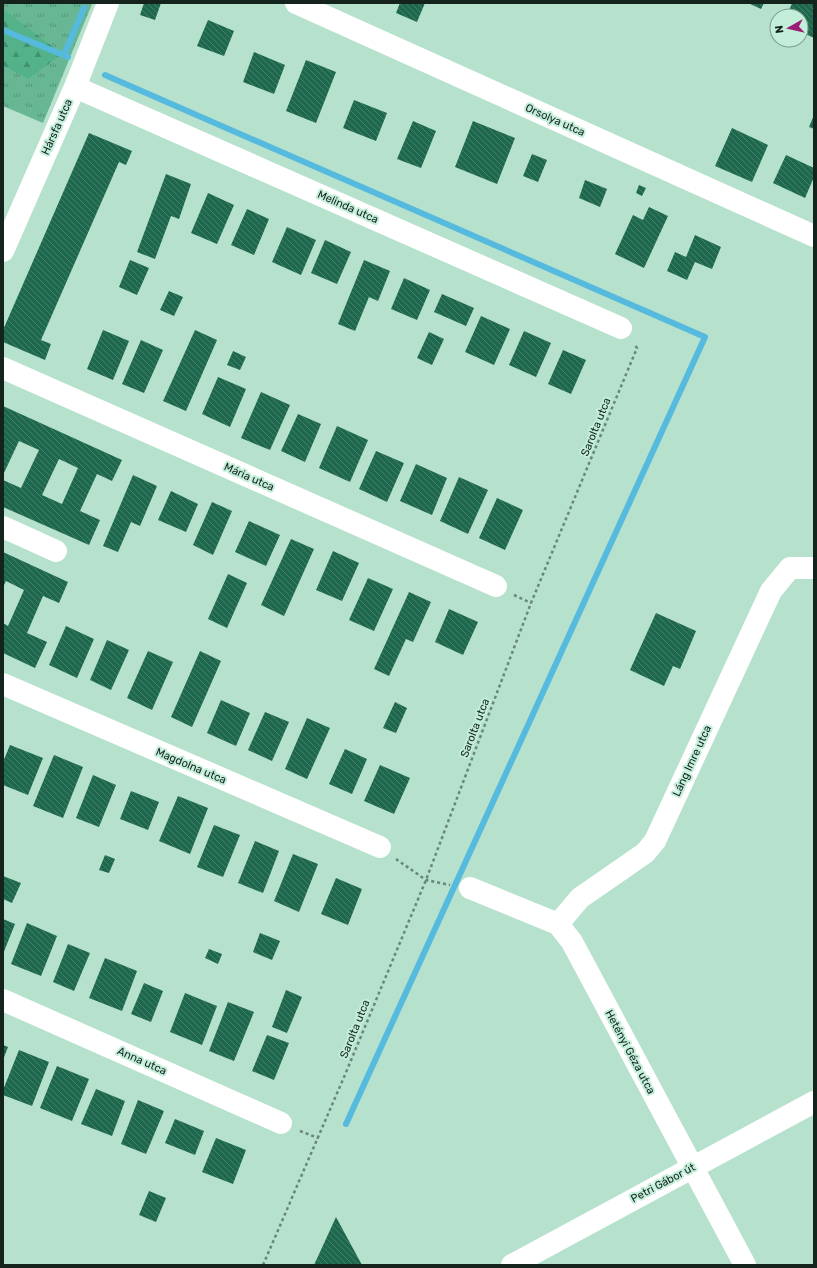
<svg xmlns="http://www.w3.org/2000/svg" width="817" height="1268" viewBox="0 0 817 1268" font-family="Rubik,sans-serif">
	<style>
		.grass { fill: url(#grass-tufts) }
		.forest { fill: url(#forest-firs) }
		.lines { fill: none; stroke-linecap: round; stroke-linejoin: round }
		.stream { stroke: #55bade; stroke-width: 6 }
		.building { fill: url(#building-back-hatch); fill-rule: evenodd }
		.path { stroke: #698779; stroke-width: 2.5; stroke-dasharray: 3 3; stroke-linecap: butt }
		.minor { stroke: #fff; stroke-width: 22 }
		.labels { text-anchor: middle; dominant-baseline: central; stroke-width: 4; stroke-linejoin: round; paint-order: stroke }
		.street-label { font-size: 11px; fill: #14241d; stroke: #c3eed9 }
	</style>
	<defs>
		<pattern id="grass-tufts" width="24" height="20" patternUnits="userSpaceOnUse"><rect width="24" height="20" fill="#67b795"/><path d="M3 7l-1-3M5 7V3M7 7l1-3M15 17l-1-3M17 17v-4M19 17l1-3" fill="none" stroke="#549579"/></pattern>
		<pattern id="forest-firs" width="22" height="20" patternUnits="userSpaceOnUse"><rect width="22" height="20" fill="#54b28b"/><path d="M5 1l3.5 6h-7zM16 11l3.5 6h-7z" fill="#449171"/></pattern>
		<pattern id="building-back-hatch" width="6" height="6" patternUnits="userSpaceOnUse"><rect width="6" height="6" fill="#1e694d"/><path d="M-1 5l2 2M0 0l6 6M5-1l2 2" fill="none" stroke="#447e68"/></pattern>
	</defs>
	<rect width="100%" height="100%" fill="#b6e1cc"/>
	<path class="grass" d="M3 3 92 4 43 123 3 106Z"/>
	<path class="forest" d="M3 9 62 54 28 79 3 65Z"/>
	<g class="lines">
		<path class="stream" d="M3 30 68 57
			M64 55 84 8
			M105 75 705 337 346 1124"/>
	</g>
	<path class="building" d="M144 3H161L155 20 140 15Z
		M400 3H425L417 22 396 13Z
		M748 3H764L761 9Z
		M792 3H814V38L801 32V16H787Z
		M208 20 234 31 224 56 197 46Z
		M783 40H797L795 45Z
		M254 52 285 65 274 94 243 82Z
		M306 60 336 72 316 123 286 111Z
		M354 100 387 113 376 141 343 128Z
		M814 115V129L809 127Z
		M413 121 436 131 421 168 397 159Z
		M473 121 515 138 497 184 455 167Z
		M732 128 768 145 752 182 715 166Z
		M89 133 132 151 126 165 119 162 41 340 51 344 45 360 3 342V330Z
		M532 154 547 160 538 182 523 176Z
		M786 155 814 168V177L805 198 773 183Z
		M166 174 191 184 179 219 171 216 155 259 137 252Z
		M585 180 607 189 600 207 579 198Z
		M639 185 646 188 642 196 636 193Z
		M208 193 234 205 217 244 191 233Z
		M649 207 668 216 644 268 615 254 633 215 643 220Z
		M247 209 269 219 254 255 231 245Z
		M287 227 316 240 301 275 272 262Z
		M695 235 721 247 712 269 695 262 687 280 667 271 675 252 686 257Z
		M325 240 351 252 337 284 311 273Z
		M130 260 149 268 137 295 119 287Z
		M364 260 390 271 378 301 369 297 355 331 338 324Z
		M404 278 430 290 417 320 391 309Z
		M169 291 183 297 174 316 160 310Z
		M442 294 474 308 466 326 434 312Z
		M481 316 510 329 494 365 465 352Z
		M103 330 129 341 113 380 87 369Z
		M195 330 217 340 186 411 163 401Z
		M524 331 551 343 536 377 509 365Z
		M429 332 444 339 432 365 417 358Z
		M141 340 163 350 144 393 122 384Z
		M563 350 586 360 571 394 548 384Z
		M233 351 246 357 240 370 227 365Z
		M218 377 246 389 230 427 202 414Z
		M261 392 290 405 270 450 241 438Z
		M3 406 122 460 112 481 97 474 80 511 100 520 89 545 3 507V480L21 488 39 450 19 441 3 475ZM59 459 78 468 62 504 42 495Z
		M298 414 321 424 305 462 281 451Z
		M337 426 368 440 350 482 319 468Z
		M376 451 404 463 387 502 359 489Z
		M416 464 447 478 432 515 400 501Z
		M133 475 157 486 140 526 131 522 118 552 103 546Z
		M459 477 488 490 468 534 440 521Z
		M171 491 198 504 186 532 158 520Z
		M497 498 523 510 505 550 479 538Z
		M212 502 232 511 213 555 193 545Z
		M249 521 280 535 266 566 235 552Z
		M291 539 314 549 284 616 261 605Z
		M333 551 359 563 342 601 316 590Z
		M3 552 68 582 59 603 43 596 27 633 47 642 35 668 3 653V623L8 626 24 590 6 581 3 587Z
		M228 574 247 583 227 628 208 619Z
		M368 578 393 589 374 631 349 620Z
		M409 592 431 602 413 642 406 639 389 676 374 669Z
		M449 609 478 622 463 655 435 642Z
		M656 613 696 631 680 669 673 666 664 686 630 670Z
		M66 626 94 639 77 678 49 665Z
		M107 640 129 650 111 690 90 680Z
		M148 651 173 662 152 710 127 698Z
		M200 651 221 661 192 727 171 717Z
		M221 700 250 713 236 746 207 733Z
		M395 702 407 708 396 733 383 728Z
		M265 712 289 722 272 761 248 750Z
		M307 718 330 728 307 779 285 769Z
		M10 745 43 758 28 795 3 785V762Z
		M345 749 367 759 352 794 329 784Z
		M54 755 83 767 63 818 33 806Z
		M380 765 410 778 394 814 364 801Z
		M93 775 116 785 99 827 76 818Z
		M131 791 159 802 148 830 120 819Z
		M178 796 208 808 190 854 159 841Z
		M214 825 240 835 223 877 197 867Z
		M255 841 279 851 263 893 238 883Z
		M293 854 318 864 299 912 274 901Z
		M105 855 115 859 109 873 99 870Z
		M3 876 21 883 12 903 3 899Z
		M336 878 362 889 348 925 321 914Z
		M3 919 15 924 3 954Z
		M27 923 57 936 41 976 11 964Z
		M260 933 280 941 272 960 253 952Z
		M68 944 90 953 74 991 53 982Z
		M209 949 222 954 218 964 205 958Z
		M105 958 137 971 122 1011 89 998Z
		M144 983 163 991 151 1022 131 1014Z
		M286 990 302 997 287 1033 272 1027Z
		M185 993 217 1006 202 1045 170 1032Z
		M228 1002 254 1012 234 1061 209 1051Z
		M267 1035 289 1043 274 1080 252 1071Z
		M3 1045 8 1047 3 1060Z
		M19 1050 49 1062 32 1106 3 1095V1090Z
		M57 1066 89 1079 72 1121 40 1108Z
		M96 1089 125 1101 112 1136 81 1124Z
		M138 1100 164 1111 146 1154 121 1144Z
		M175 1119 204 1131 195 1155 165 1143Z
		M216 1138 246 1150 233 1184 202 1172Z
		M149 1191 166 1198 156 1222 139 1215Z
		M336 1217 362 1265H314Z"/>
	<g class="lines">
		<path class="path" d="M514 595 531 603
			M396 859 426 880 450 885
			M300 1131 318 1138
			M263 1265 347 1070 426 880 531 603 637 348 634 344"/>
		<path class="minor" d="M296 3 814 236
			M75 87 621 328
			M3 251 75 87 108 3
			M3 368 496 586
			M3 527 56 551
			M3 684 380 847
			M470 888 558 924 572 942 745 1265
			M558 924 580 898 645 853 655 841 771 591 790 568H814
			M3 1000 281 1123
			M512 1265 814 1102"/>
	</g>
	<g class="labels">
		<g class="street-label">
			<text transform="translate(555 120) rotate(24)">Orsolya utca</text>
			<text transform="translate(57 127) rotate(-66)">Hársfa utca</text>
			<text transform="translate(348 207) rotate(24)">Melinda utca</text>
			<text transform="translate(596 427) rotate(-68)">Sarolta utca</text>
			<text transform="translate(249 477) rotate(24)">Mária utca</text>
			<text transform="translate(475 728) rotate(-69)">Sarolta utca</text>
			<text transform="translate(692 761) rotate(-65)">Láng Imre utca</text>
			<text transform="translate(191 766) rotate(23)">Magdolna utca</text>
			<text transform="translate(355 1029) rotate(-68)">Sarolta utca</text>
			<text transform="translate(630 1052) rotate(62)">Hetényi Géza utca</text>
			<text transform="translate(142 1061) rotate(24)">Anna utca</text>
			<text transform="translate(663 1183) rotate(-28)">Petri Gábor út</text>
		</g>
	</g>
	<rect width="817" height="1268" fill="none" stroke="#14241d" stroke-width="8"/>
	<g transform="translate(789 28) rotate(262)"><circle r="19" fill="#c3eed9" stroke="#7d9d8e"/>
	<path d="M0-3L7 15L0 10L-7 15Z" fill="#9b1d73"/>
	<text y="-6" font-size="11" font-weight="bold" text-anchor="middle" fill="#14241d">N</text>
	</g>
</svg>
